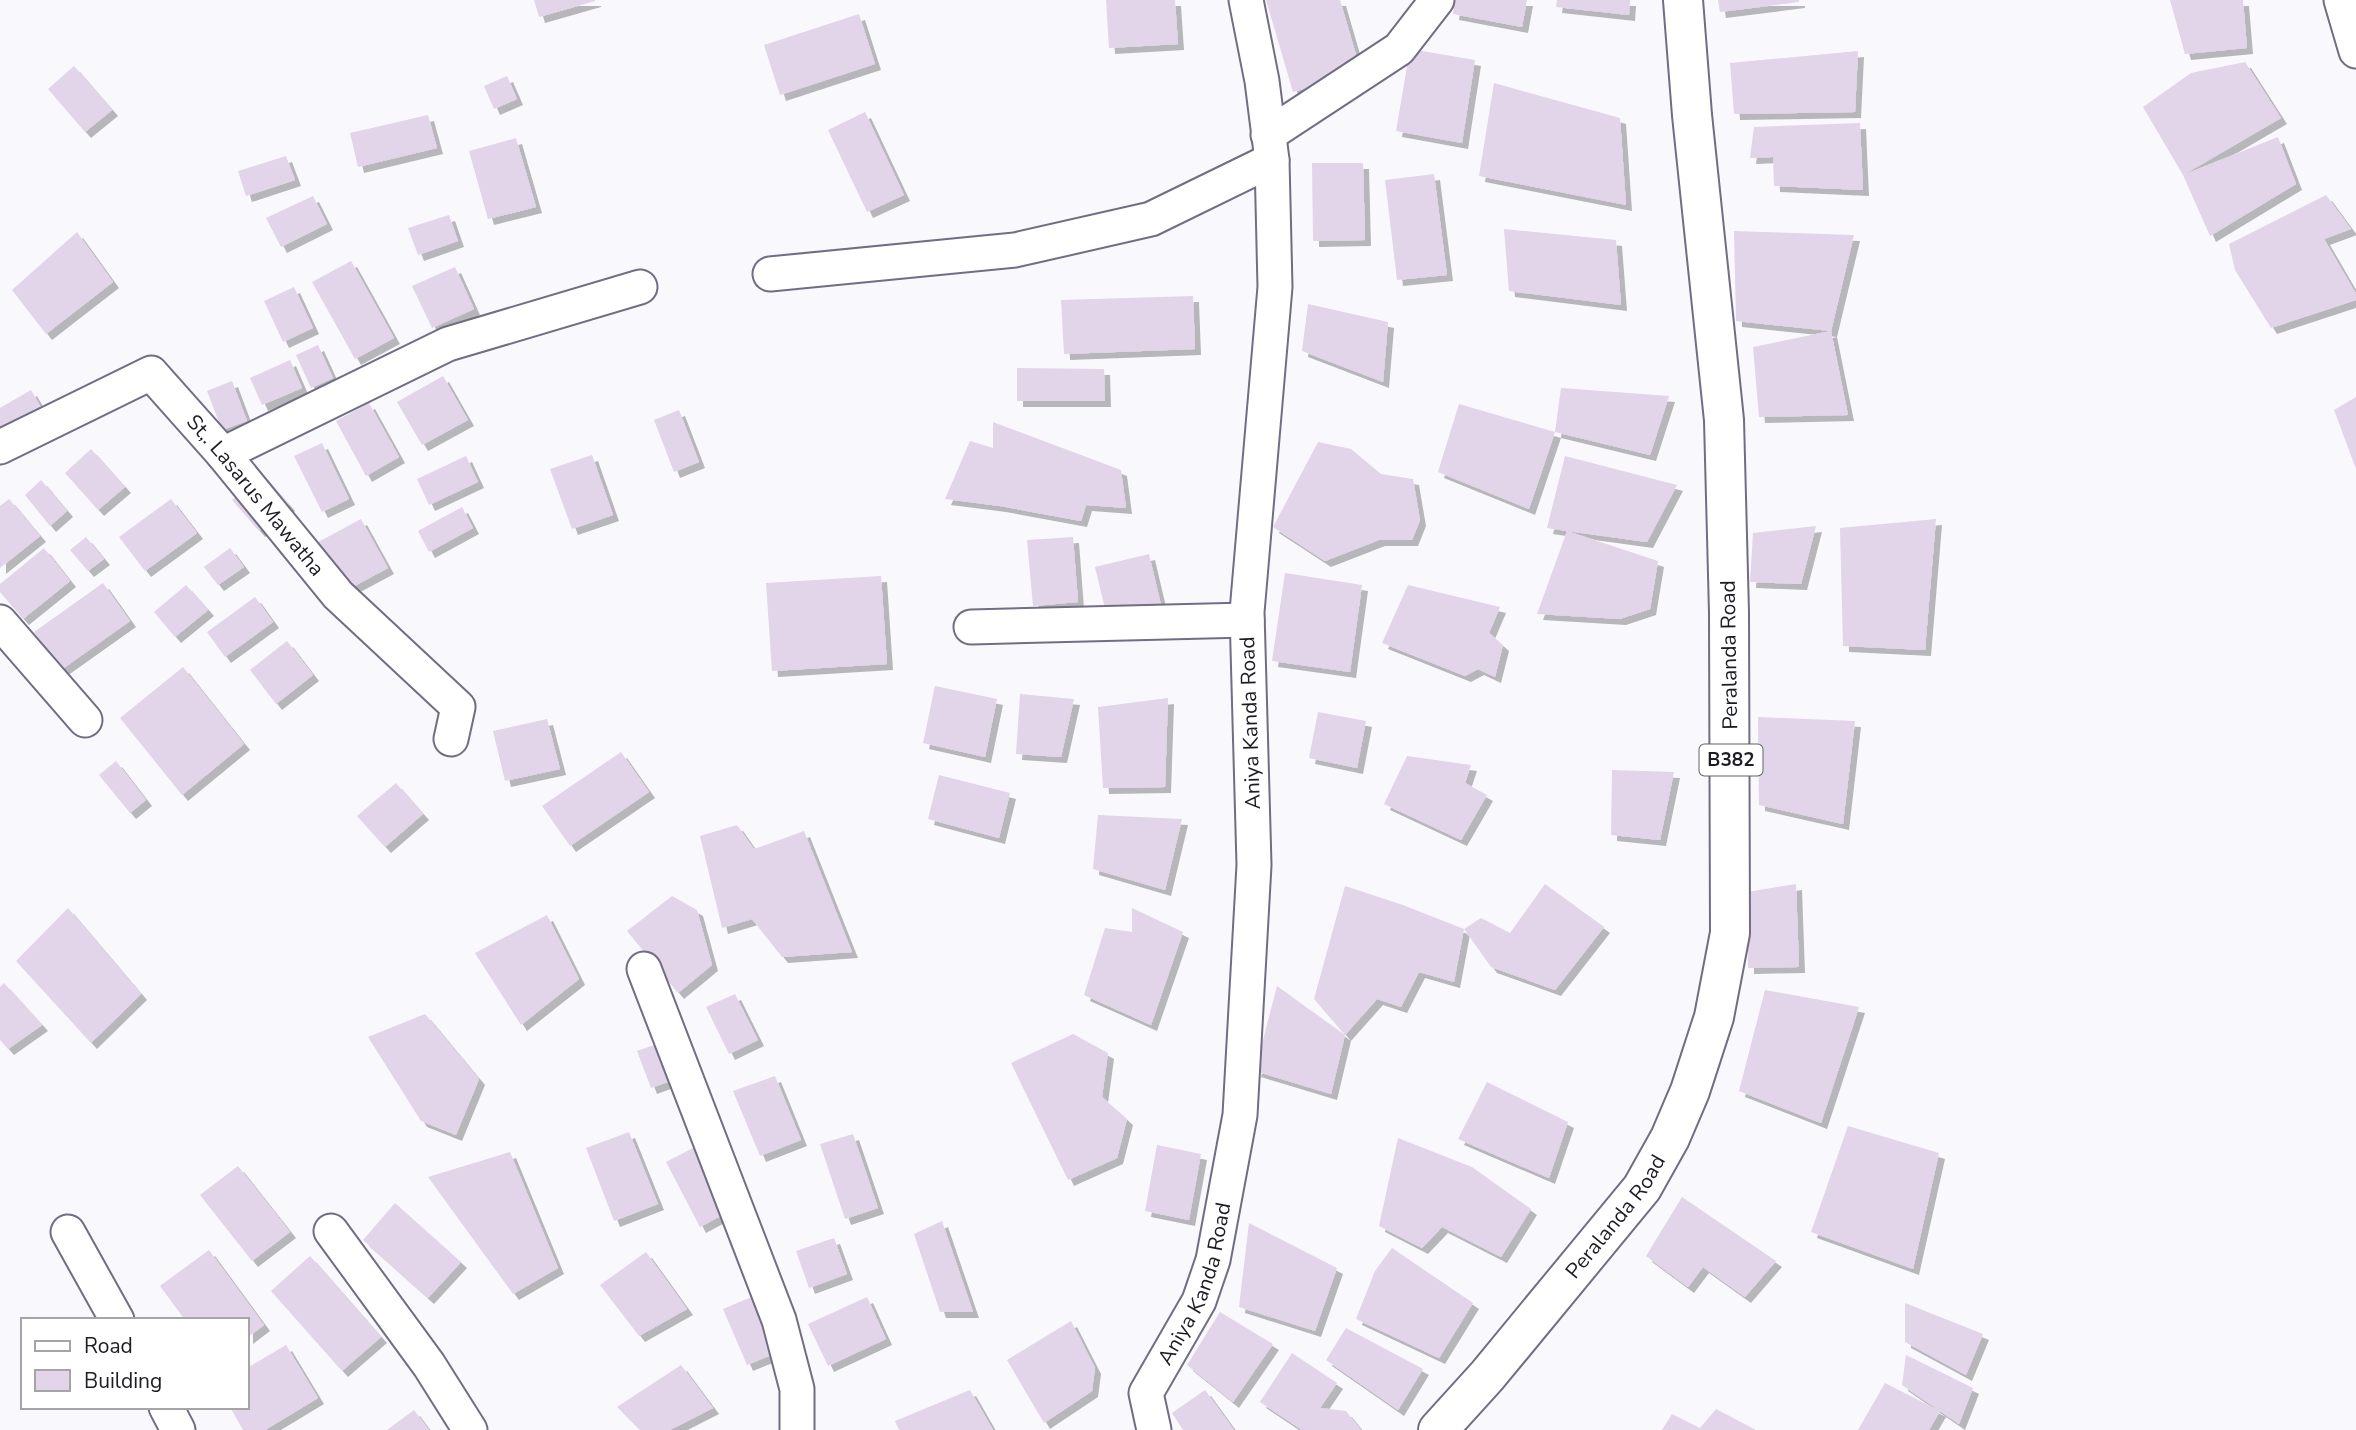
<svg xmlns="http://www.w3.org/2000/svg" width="2356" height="1430" viewBox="0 0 2356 1430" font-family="'Nunito Sans',sans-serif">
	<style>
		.building { fill: #e2d4e9; filter: url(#shadow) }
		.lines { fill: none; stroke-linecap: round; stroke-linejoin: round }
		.minor-casing { stroke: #716d82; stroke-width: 37 }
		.primary-casing { stroke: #716d82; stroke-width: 42 }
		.minor { stroke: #fff; stroke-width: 33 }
		.primary { stroke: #fff; stroke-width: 38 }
		.labels { text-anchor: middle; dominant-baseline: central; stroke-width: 5; stroke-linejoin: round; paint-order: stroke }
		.shield { fill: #fff; stroke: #616066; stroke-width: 2 }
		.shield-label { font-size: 19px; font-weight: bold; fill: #1d1c24 }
		.street-label { font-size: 21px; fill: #1d1c24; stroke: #fff }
	</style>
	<defs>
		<filter id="shadow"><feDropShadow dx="6" dy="6" stdDeviation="0" flood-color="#0004"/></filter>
	</defs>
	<rect width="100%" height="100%" fill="#f9f8fd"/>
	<path class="building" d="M534 0H595V1L539 17Z
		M1106 0H1175L1178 44 1109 48Z
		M1266 0H1340L1361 72 1293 92Z
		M1455 0H1527L1522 27 1453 14Z
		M1557 0H1630L1629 15 1556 7Z
		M1718 0H1799V2L1720 12Z
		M2170 0H2243L2247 48 2185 54Z
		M859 14 875 64 780 95 764 45Z
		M1410 49 1475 60 1462 143 1396 131Z
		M1858 51 1855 112 1734 114 1730 63Z
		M2245 62 2281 118 2183 175 2278 137 2296 184 2210 236 2183 175 2143 107 2191 73Z
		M74 66 112 110 85 132 48 89Z
		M507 76 517 99 494 109 484 86Z
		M1494 83 1620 118 1626 205 1479 176Z
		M865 112 904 195 867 212 828 130Z
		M428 115 437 148 358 167 350 133Z
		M1860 123 1863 190 1774 186 1773 157 1750 158 1754 127Z
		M516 138 536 207 488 219 469 151Z
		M286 156 295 180 246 196 238 171Z
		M1312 163H1363L1365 240 1313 241Z
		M1434 174 1447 275 1397 280 1385 180Z
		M2326 195 2351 229 2324 239 2356 294V300L2271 328 2235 270 2229 244Z
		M313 196 327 224 281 247 266 218Z
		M449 215 458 241 418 255 408 228Z
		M1504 229 1616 240 1621 305 1509 291Z
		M1734 231 1854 235 1831 331 1848 415 1759 417 1753 347 1831 331 1736 321Z
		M77 232 113 282 46 334 12 290Z
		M351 261 394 338 355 359 312 282Z
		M455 267 474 309 432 328 412 286Z
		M294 287 313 328 283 342 264 301Z
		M1193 296 1195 349 1064 354 1061 300Z
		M1308 304 1388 322 1383 382 1302 351Z
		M318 345 333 378 311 388 296 355Z
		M290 360 302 388 262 405 250 378Z
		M1017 368 1104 369 1105 401H1017Z
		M443 376 468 420 422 445 397 402Z
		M232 381 247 421 222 430 207 391Z
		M1561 388 1669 396 1650 455 1555 432Z
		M31 390 43 411 0 437V408Z
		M2356 397V469L2334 410Z
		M369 403 399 457 366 476 336 421Z
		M1459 404 1555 432 1529 509 1438 472Z
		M679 410 699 462 674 472 654 420Z
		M993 422 1121 470 1126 508 1086 505 1081 521 1000 506 945 499 970 441 993 448Z
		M1318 442 1351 449 1381 474 1413 479 1420 520 1412 540H1379L1325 561 1273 527Z
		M322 443 349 499 322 512 294 456Z
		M91 449 125 487 98 510 65 473Z
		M592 455 613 515 572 529 550 469Z
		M466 456 478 482 429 505 417 479Z
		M1565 456 1677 485 1647 542 1567 531 1658 561 1650 609 1620 619 1537 614 1567 531 1547 528Z
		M262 474 289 505 259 531 232 500Z
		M41 480 67 511 50 526 25 495Z
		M9 499 40 536 0 568V506Z
		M171 499 197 533 145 571 119 537Z
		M462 507 473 528 429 552 418 531Z
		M361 519 388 568 334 597 307 548Z
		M1936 519 1925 650 1843 646 1840 528Z
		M1816 526 1801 584 1750 582 1753 533Z
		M86 537 104 559 88 571 70 550Z
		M1073 537 1078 602 1033 606 1027 540Z
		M44 548 70 581 23 619 0 592V584Z
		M230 548 244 567 218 585 204 567Z
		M1149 554 1161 605 1107 617 1095 567Z
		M1285 573 1362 585 1350 672 1272 661Z
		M881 576 887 664 772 671 766 583Z
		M103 583 130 621 61 670 34 632Z
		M186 585 208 610 175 637 154 612Z
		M1408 585 1500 607 1489 633 1503 645 1495 677 1478 669 1465 676 1382 643Z
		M255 597 273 622 225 657 207 632Z
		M287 641 313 675 276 704 250 670Z
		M183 667 244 744 182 795 120 718Z
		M935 686 997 699 985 757 923 743Z
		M1020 694 1074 699 1061 757 1016 754Z
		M1168 698 1165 787 1103 788 1098 707Z
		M1318 712 1366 721 1357 768 1309 758Z
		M1758 717 1855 721 1843 824 1759 805Z
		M547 719 560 769 505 781 493 731Z
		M621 752 649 792 570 846 542 806Z
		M1407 756 1471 765 1465 783 1487 795 1461 840 1384 804Z
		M116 761 146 800 130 813 99 775Z
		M1612 770 1674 772 1660 840 1611 835Z
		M939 775 1010 793 999 838 928 819Z
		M396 783 423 814 385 847 357 816Z
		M1098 815 1182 819 1165 890 1093 869Z
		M737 825 754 849 804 831 852 952 782 957 752 919 722 928 700 836Z
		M1545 884 1604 927 1555 990 1491 967 1464 929 1481 918 1510 933Z
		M1796 884 1799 967 1748 968 1747 892Z
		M1345 886 1403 905 1464 929 1454 982 1419 972 1401 1007 1377 999 1345 1035 1331 1094 1255 1071 1277 986 1345 1035 1314 999Z
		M672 896 697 910 712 965 678 993 627 931Z
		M68 908 141 994 91 1043 16 961Z
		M1132 908 1183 932 1151 1025 1084 995 1105 928 1132 932Z
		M547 915 579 979 521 1025 475 953Z
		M4 983 42 1025 8 1049 0 1040V987Z
		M1765 990 1859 1007 1821 1123 1739 1091Z
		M735 994 758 1040 729 1054 706 1007Z
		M425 1014 479 1079 456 1135 421 1121 368 1037Z
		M1073 1034 1108 1053 1102 1097 1127 1119 1117 1158 1068 1180 1011 1063Z
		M674 1038 687 1075 651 1088 637 1051Z
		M775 1076 801 1140 760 1156 733 1091Z
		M1487 1082 1568 1122 1549 1178 1458 1139Z
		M1848 1126 1939 1153 1913 1269 1811 1232Z
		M629 1132 658 1204 614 1221 586 1148Z
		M853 1134 878 1208 845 1219 820 1144Z
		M1398 1138 1472 1167 1531 1209 1501 1257 1442 1227 1422 1248 1379 1226Z
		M710 1139 743 1204 700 1227 666 1162Z
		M1157 1145 1201 1154 1189 1220 1145 1211Z
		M510 1152 558 1268 513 1294 428 1177Z
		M238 1166 290 1232 252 1261 200 1195Z
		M1682 1197 1776 1261 1745 1297 1703 1267 1688 1287 1646 1256Z
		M395 1203 461 1262 428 1298 363 1240Z
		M942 1221 973 1312H940L914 1234Z
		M1249 1223 1337 1268 1315 1331 1239 1307Z
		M834 1238 847 1274 809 1288 796 1251Z
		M1392 1248 1473 1303 1439 1358 1356 1319 1375 1271Z
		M209 1250 264 1325 247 1338V1320H185L160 1286Z
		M646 1252 687 1309 639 1336 600 1285Z
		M310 1256 381 1337 342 1371 271 1291Z
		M766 1291 791 1347 747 1365 723 1309Z
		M867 1297 886 1339 828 1366 808 1324Z
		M1905 1303 1983 1334 1966 1375 1905 1342Z
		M1220 1312 1273 1344 1233 1402 1187 1365Z
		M1071 1321 1095 1368 1092 1391 1044 1423 1007 1360Z
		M1346 1328 1423 1369 1398 1410 1326 1360Z
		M286 1345 318 1398 265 1430H243L230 1407H247V1368Z
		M1292 1353 1337 1383 1320 1408 1346 1411 1361 1430H1302L1260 1402Z
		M1906 1355 1973 1388 1959 1424 1902 1385Z
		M681 1365 713 1408 670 1430H640L617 1407Z
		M1885 1383 1940 1411 1929 1430H1858Z
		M970 1390 993 1430H899L895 1421Z
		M1205 1390 1234 1430H1183L1172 1413Z
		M1716 1409 1756 1430H1662L1672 1414 1700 1428Z
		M414 1410 429 1430H387Z"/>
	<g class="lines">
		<defs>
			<g id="minor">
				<path d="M2341 0 2356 51"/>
				<path d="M1268 135 1399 49 1437 0"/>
				<path d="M770 274 1015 250 1151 219 1272 160"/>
				<path id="s1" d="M0 447 151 373 223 454 338 595 458 707 451 739"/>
				<path d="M223 454 448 344 640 287"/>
				<path d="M0 622 85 720"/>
				<path d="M971 627 1247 620"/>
				<path d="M644 969 779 1320 797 1389V1430"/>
				<path d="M331 1231 429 1365 470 1430"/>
				<path d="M68 1232 117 1320"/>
				<path d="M166 1407 178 1430"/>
				<path id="s2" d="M1154 1430 1146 1393 1199 1301 1213 1260 1240 1115 1254 865 1247 612 1275 287 1272 160 1262 81 1246 0"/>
			</g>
			<g id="primary">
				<path id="s3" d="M1438 1430 1487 1376 1642 1188 1670 1138 1690 1091 1714 1017 1730 933 1729 613 1724 420 1692 115 1683 0"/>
			</g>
		</defs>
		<use href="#minor" class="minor-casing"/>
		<use href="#primary" class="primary-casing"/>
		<use href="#minor" class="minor"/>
		<use href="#primary" class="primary"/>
	</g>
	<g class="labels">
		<rect class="shield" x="1699.5" y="744.5" width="63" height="31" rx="5"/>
		<g class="shield-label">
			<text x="1731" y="760">B382</text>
		</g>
		<g class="street-label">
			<text stroke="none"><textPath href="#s1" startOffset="329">St,. Lasarus Mawatha</textPath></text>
			<text transform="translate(1729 655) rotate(-91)">Peralanda Road</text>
			<text transform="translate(1250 723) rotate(-92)">Aniya Kanda Road</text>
			<text stroke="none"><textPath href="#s3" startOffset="278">Peralanda Road</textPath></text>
			<text stroke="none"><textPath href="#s2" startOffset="159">Aniya Kanda Road</textPath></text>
		</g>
	</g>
	<rect x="21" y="1318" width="228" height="91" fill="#ffffff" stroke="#a5a4a7" stroke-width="2"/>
	<rect x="35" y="1341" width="35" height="10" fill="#ffffff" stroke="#a5a4a7" stroke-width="2"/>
	<text x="84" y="1353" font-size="21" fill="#1d1c24">Road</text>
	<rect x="35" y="1370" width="35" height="21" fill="#e2d4e9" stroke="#a5a4a7" stroke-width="2"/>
	<text x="84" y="1388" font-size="21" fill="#1d1c24">Building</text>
</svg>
